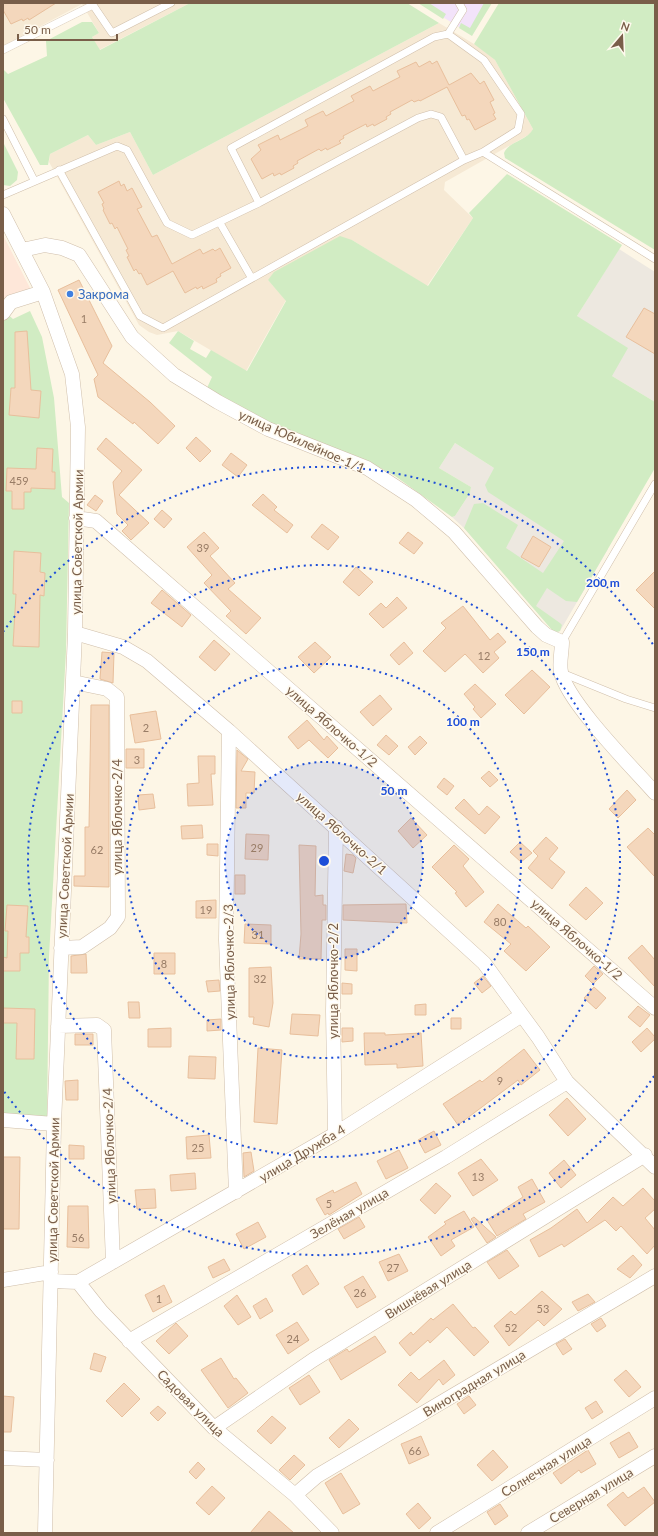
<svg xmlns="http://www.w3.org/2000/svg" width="658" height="1536" viewBox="0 0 658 1536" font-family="Lato,sans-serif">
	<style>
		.residential { fill: #f6e9d4 }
		.commercial { fill: #fee7d9 }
		.industrial { fill: #ede8e0 }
		.education { fill: #f3e3fa }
		.green { fill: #d1ecc3 }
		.building { fill: #f4d7bc; stroke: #e8bf9c }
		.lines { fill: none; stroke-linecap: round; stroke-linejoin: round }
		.lane-casing { stroke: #d0bfab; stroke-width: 8 }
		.street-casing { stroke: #d0bfab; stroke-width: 15 }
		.lane { stroke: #fff; stroke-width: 7 }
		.street { stroke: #fff; stroke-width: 14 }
		.ring { fill: none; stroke: #1d4ed8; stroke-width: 2; stroke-dasharray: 2 4 }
		.shop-dot { fill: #3f7fe0; stroke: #fffaee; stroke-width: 1.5 }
		.labels { text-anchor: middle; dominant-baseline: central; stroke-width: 3; stroke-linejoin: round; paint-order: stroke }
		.number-label { font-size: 11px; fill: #987c66 }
		.shop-label { font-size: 13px; fill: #366cbe; stroke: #fffaee; text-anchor: start }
		.street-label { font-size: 13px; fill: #795e49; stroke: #fffaee }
		.centre { fill: #1d4ed8; stroke: #fffaee; stroke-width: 2 }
		.ring-label { font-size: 12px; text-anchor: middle; font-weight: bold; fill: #1d4ed8; stroke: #fffaee; stroke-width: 3; stroke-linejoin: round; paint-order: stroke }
	</style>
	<rect width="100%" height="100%" fill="#fdf6e6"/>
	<path class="residential" d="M3 3H190L99 50 92 37 99 33 82 4 3 46Z
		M439 23 479 47 495 60 533 129 530 134 445 182 444 190 473 218 427 286 352 240 268 280 286 300 246 371 178 331 157 335 149 332 139 325 49 162 50 154 88 135 96 145 130 132 153 175Z"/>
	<path class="commercial" d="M3 235 31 290 3 302Z"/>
	<path class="industrial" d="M619 249 655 272V402L612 376 577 316Z
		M455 443 588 528 608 549 560 631 557 632 464 528 452 517 455 516 470 493 471 487 439 468Z"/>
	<path class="education" d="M420 3H491L472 35Z"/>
	<path class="green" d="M190 3H407L439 23 153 175 130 132 96 145 88 135 50 154 48 165H40L3 98V69L8 74 47 56 46 41 82 22H92L99 33 92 37 100 50Z
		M418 3H429L446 14 443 19Z
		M484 3H492L472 36 459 28 461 23 470 28Z
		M499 3H655V250L505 158 504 153C509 141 527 141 533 129L495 60 474 44Z
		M3 142 18 172 17 180 10 186 3 185Z
		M507 174 622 245 577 316 628 348 612 376 655 402V468L577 602 566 601 547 588 536 606 560 623 562 625 560 631 557 632 552 630 464 528 474 504 483 503 518 525 506 548 543 573 564 541 488 492 485 485 494 468 455 443 439 468 471 487 470 493 455 516 452 517 395 476 366 460 296 436 249 413 207 388 212 377 169 343 178 331 194 341 190 349 206 358 211 350 247 371 286 301 268 280 274 272 340 236 352 240 428 286 473 218 469 213Z
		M3 310 13 319 30 311 42 337 54 398 62 497 69 503 66 651 49 957 47 1119 3 1115Z"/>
	<path class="building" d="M3 3H56L29 20 28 18 23 21 22 19 11 24 3 10Z
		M430 61 432 64 437 61 449 85 471 73 480 84 484 81 494 100 490 102 495 113 493 114 496 119 475 130 469 119 467 120 465 115 462 116 447 87 420 101 419 100 414 102 412 100 390 112 391 114 386 117 387 119 374 126 373 124 367 127 366 124 343 136 344 138 339 141 341 143 327 150 326 148 321 151 319 149 297 161 298 163 293 166 294 168 281 175 280 173 274 176 273 173 262 179 251 159 261 150 258 145 278 135 280 140 308 126 305 120 323 111 326 116 348 104 354 101 351 96 370 86 373 91 394 80 400 77 397 71 416 62 419 67Z
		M119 181 121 186 124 184 127 191 132 188 142 207 137 209 152 237 157 235 172 264 200 249 203 254 213 249 215 251 220 248 231 268 220 274 221 276 216 279 217 282 203 289 202 286 197 289 196 287 185 293 173 271 147 285 141 273 139 274 136 269 134 271 127 257 129 256 126 250 128 249 117 227 115 229 112 223 110 224 103 210 104 209 102 204 104 203 98 192Z
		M79 280 112 346 103 363 150 402 175 426 158 444 134 422 133 424 98 397 94 379 98 375 58 290Z
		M644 308 655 314V354L626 337Z
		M27 331 31 390 41 391 39 418 9 415 11 388H15V332Z
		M196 437 211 451 200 462 186 448Z
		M106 438 142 470 119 495 149 523 131 540 122 531 128 525 117 514 113 482 122 471 97 449Z
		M37 448 53 449 52 472H55V489L31 488V492H24V509H12V491H6L7 468 36 469Z
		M231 453 247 465 238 477 222 465Z
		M263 494 277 507 274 510 293 525 287 533 252 505Z
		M95 495 103 501 96 511 87 505Z
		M162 510 172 519 164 528 154 519Z
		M322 524 339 537 328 550 311 537Z
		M204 532 219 548 210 556 235 583 228 589 261 618 246 634 226 616 231 611 204 583 212 575 187 547Z
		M408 532 423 543 414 554 399 543Z
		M533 536 551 547 539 567 521 557Z
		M14 551 41 553 40 572 45 573 44 596 40 595 39 647 13 646 16 594H13Z
		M356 567 373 582 359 596 343 582Z
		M655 571V609L636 590Z
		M162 590 191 615 182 627 151 603Z
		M397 597 407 608 383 628 369 614 381 603 386 608Z
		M463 606 490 640 498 633 506 642 494 652 499 658 483 673 465 654 445 672 423 651 446 628 441 623Z
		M214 640 230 654 215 671 199 657Z
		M315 642 331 657 314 673 298 657Z
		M404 642 413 653 399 665 390 655Z
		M102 652 114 653 113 683 100 679Z
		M532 670 550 687 524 714 505 695Z
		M475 684 496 704 481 718 473 709 475 707 464 694Z
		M380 695 392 709 373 726 360 712Z
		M12 701H22V713H12Z
		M91 705H109V887L74 886V876H85V827H89Z
		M156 711 161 739 135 743 130 715Z
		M307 720 324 740 327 736 338 748 328 758 309 740 298 749 288 737Z
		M386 735 398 746 389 755 377 745Z
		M420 736 427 743 415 755 408 747Z
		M126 749H144V768H126Z
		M237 750 248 759 241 771 255 772 254 793H246V808H236Z
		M198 756H215V774H211L213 805 188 806 187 784 199 783Z
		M489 771 498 780 490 787 481 778Z
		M444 778 454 786 447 795 437 787Z
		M627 790 636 800 618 818 609 809Z
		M153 794 155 808 139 810 138 795Z
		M464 799 479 815 487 806 500 817 485 834 455 808Z
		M411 818 427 835 413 848 398 831Z
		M202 825 203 838 182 839 181 826Z
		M648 828 655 835V877L627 847Z
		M246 834 269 835 268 860 245 859Z
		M546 837 558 848 549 859 565 872 552 889 528 868 538 856 533 851Z
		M520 842 532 853 521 862 510 852Z
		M207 844H218V856L207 855Z
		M299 845 316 846 315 896 323 895V905H326V920H322L321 959H299L301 934Z
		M454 845 469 859 463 866 484 892 466 907 455 893 457 892 432 867Z
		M346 854 353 855 356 858 353 873 344 871Z
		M235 875H245V894H235Z
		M586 887 603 903 586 920 569 905Z
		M216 900V918H196V901Z
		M406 904 407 923 343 920V905Z
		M498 904 526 928 528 926 550 947 526 971 504 951 511 944 484 922Z
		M7 905 28 906 26 937H29V953H20V971H3V957L7 958 8 931H5Z
		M245 924 271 925V944L244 943Z
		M642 945 655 960V987L628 958Z
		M345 949H357V971L345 970Z
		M154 953H175V974H154Z
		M86 954 87 973H71V956Z
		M594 966 603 974 593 984 585 976Z
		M271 967 273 1003 269 1027 253 1024 254 1017H249V968Z
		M483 976 491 986 482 993 474 983Z
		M219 980 220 991 208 992 206 981Z
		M342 983 352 984V994H342Z
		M594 987 606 998 596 1009 584 998Z
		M128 1002H139L140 1018H129Z
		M426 1004V1015H415V1005Z
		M638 1006 650 1015 640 1027 628 1017Z
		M3 1008 35 1009 34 1059H16L17 1023H3Z
		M292 1014 320 1015 318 1036 290 1034Z
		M451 1018H461V1029H451Z
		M221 1019V1030L207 1031V1020Z
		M171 1028V1047H148V1029Z
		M342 1028H353V1041L342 1042Z
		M647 1028 655 1037V1039L641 1052 632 1042Z
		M364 1033H385V1035L421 1033 423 1066 397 1068V1064L365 1065Z
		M75 1034H93V1045H75Z
		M258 1048 282 1050 277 1124 254 1122Z
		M524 1049 540 1070 521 1085 518 1080 458 1125 443 1104 480 1080 482 1082Z
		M189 1056 216 1057 215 1079 188 1078Z
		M78 1080V1100H66L65 1081Z
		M567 1098 586 1119 568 1136 549 1115Z
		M434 1131 441 1145 425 1153 418 1140Z
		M209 1135 211 1158 187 1159 186 1137Z
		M69 1145 84 1146V1159H69Z
		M399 1150 408 1168 386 1179 377 1161Z
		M251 1152 254 1171 244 1177 243 1153Z
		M3 1157H20L19 1229H3Z
		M481 1159 498 1180 473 1196 458 1173Z
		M564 1160 576 1175 561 1188 549 1173Z
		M195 1173 196 1189 171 1191 170 1175Z
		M532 1179 545 1202 523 1214 526 1219 497 1236 487 1220 523 1197 518 1187Z
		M356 1182 362 1194 329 1215 328 1213 325 1215 316 1199 333 1190 334 1193Z
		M436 1183 451 1196 435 1214 420 1200Z
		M643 1188 655 1201V1209L645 1218 655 1230V1245L647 1254 621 1226 616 1231 605 1220 564 1247 562 1244 539 1257 530 1240 551 1228 577 1209 587 1223 613 1197 623 1206Z
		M155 1189 156 1208 137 1209 135 1190Z
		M68 1206H88L89 1248 67 1247Z
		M464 1211 474 1227 451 1240 455 1246 441 1256 428 1237 446 1224 444 1222Z
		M359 1217 365 1227 344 1239 338 1229Z
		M474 1217 496 1237 487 1243 471 1219Z
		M258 1222 266 1237 244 1249 236 1234Z
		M507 1250 519 1266 499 1279 487 1262Z
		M399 1254 408 1271 388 1281 379 1262Z
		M633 1255 642 1265 630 1278 617 1269Z
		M224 1259 230 1270 213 1278 208 1267Z
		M307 1265 319 1284 303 1295 292 1275Z
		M363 1276 376 1297 357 1308 344 1287Z
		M164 1285 172 1302 153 1312 145 1295Z
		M542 1291 562 1309 544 1326 538 1320 509 1346 494 1326 511 1311 515 1315Z
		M588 1294 595 1302 578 1311 572 1302Z
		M237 1295 251 1317 238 1325 224 1306Z
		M266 1298 273 1311 260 1319 253 1306Z
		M453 1304 473 1328 475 1327 489 1342 474 1356 447 1327 430 1343 428 1340 410 1356 399 1343 411 1332 413 1335 431 1318 433 1320Z
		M601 1318 606 1326 597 1332 591 1324Z
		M297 1322 309 1340 288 1354 276 1335Z
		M176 1323 188 1336 169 1354 156 1341Z
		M375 1336 386 1352 341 1380 329 1360 347 1349 349 1352Z
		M565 1339 572 1349 563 1355 556 1344Z
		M94 1353 106 1357 101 1372 90 1369Z
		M221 1358 234 1379 236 1378 248 1393 228 1408 201 1370Z
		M444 1360 455 1375 443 1385 439 1379 417 1403 398 1385 411 1372 419 1380Z
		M626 1370 641 1387 629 1397 614 1380Z
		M309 1375 320 1392 300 1405 289 1388Z
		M124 1383 140 1399 122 1417 106 1401Z
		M3 1396 14 1397 11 1432H3Z
		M469 1396 476 1405 464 1414 457 1404Z
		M596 1401 603 1412 592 1419 585 1408Z
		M158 1406 166 1413 158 1421 150 1413Z
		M272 1416 286 1428 271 1444 257 1431Z
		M349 1419 359 1429 339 1448 329 1438Z
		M629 1432 638 1447 619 1458 610 1443Z
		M421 1436 429 1455 409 1464 401 1444Z
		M493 1450 508 1467 492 1481 477 1465Z
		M588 1450 596 1464 581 1473 579 1470 561 1484 553 1473Z
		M294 1455 305 1465 290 1480 279 1470Z
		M198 1462 205 1469 196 1479 189 1472Z
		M341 1473 360 1504 343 1514 325 1483Z
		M212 1486 225 1498 209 1515 196 1503Z
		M644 1487 655 1502 625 1526 607 1505 623 1492 628 1498Z
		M418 1503 431 1518 419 1529 406 1514Z
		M500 1504 508 1516 495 1525 487 1512Z
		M269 1511 294 1533H250Z"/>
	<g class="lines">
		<defs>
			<path id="lane" d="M448 34 463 10 459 3
				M3 50 93 5 112 33 171 3
				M3 119 34 180
				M483 152 655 259
				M59 170 140 316 163 328 464 160 483 152 518 130 521 114 484 60 448 34 434 37 231 148 259 203
				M3 195 117 146 127 150 167 223 192 235 259 203 418 118 431 114 441 117 464 160
				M220 223 251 277
				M562 642 655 484
				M562 673 626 699 655 708"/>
			<path id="street" d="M3 214 43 292 72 374 78 427 75 633 54 1124 45 1533
				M22 250 45 245 62 248 79 255 132 337 174 375 218 402 268 429 367 468 416 500 454 532 537 627 546 635 562 642C562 651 559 663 561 672 567 702 633 768 655 793
				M3 313 11 302 43 292
				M76 518 96 521 655 1008
				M75 633 123 647 147 661 229 731 484 963 538 1037 567 1082 655 1167
				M229 731 226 940 236 1192
				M61 948 82 947 110 928 118 917 117 697 107 689 73 682
				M58 1026 97 1025 104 1030 113 1262
				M3 1120 54 1124
				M335 1134 333 1011 336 827
				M3 1280 51 1272
				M51 1281 78 1282 101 1311 214 1428 295 1495 332 1533
				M78 1282 335 1134 522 1015
				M129 1341 446 1157 567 1082
				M214 1428 313 1360 645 1155
				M3 1458 47 1460
				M295 1495 317 1476 655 1276
				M437 1533 655 1398
				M528 1533 655 1456"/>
		</defs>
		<use href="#lane" class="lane-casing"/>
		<use href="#street" class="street-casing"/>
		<use href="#lane" class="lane"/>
		<use href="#street" class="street"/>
	</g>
	<circle cx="324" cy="861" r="99" fill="#1d4ed8" fill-opacity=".12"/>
	<g class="ring">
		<circle cx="324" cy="861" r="99"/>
		<circle cx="324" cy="861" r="197"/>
		<circle cx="324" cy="861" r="296"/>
		<path d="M654 1076A394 394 0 0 1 3 1090M3 632A394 394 0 0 1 654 646"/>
	</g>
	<circle class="shop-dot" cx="70" cy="294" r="4"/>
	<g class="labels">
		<g class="number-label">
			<text x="84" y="318">1</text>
			<text x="19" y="480">459</text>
			<text x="203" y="547">39</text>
			<text x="484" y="655">12</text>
			<text x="146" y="727">2</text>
			<text x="137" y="759">3</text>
			<text x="257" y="847">29</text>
			<text x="97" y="849">62</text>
			<text x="206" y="909">19</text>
			<text x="500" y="921">80</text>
			<text x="258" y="934">31</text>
			<text x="164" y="963">8</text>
			<text x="260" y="978">32</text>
			<text x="500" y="1080">9</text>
			<text x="198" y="1147">25</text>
			<text x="478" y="1176">13</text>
			<text x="329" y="1203">5</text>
			<text x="78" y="1237">56</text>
			<text x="393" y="1267">27</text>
			<text x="360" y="1292">26</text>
			<text x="159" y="1298">1</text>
			<text x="543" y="1308">53</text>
			<text x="511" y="1327">52</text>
			<text x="293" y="1338">24</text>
			<text x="415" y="1450">66</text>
		</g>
		<g class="shop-label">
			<text x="78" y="294">Закрома</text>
		</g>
		<g class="street-label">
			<text transform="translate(302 441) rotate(24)">улица Юбилейное-1/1</text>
			<text transform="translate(77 542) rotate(-89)">улица Советской Армии</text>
			<text transform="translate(332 726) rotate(41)">улица Яблочко-1/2</text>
			<text transform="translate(117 817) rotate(-90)">улица Яблочко-2/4</text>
			<text transform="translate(342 833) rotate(42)">улица Яблочко-2/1</text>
			<text transform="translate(65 866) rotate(-87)">улица Советской Армии</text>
			<text transform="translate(577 939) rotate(41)">улица Яблочко-1/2</text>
			<text transform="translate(229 962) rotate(-91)">улица Яблочко-2/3</text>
			<text transform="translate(333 981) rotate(-90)">улица Яблочко-2/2</text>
			<text transform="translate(109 1146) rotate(-92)">улица Яблочко-2/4</text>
			<text transform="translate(302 1153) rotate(-31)">улица Дружба 4</text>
			<text transform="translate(53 1190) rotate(-89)">улица Советской Армии</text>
			<text transform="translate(349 1213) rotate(-30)">Зелёная улица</text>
			<text transform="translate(428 1289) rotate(-32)">Вишнёвая улица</text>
			<text transform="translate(474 1383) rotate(-31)">Виноградная улица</text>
			<text transform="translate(191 1403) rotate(45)">Садовая улица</text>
			<text transform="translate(546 1466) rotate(-32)">Солнечная улица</text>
			<text transform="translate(591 1495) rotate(-31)">Северная улица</text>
		</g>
	</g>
	<circle cx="324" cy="861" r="6" class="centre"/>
	<g class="ring-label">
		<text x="603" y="587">200 m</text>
		<text x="533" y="656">150 m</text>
		<text x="463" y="726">100 m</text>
		<text x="394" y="795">50 m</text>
	</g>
	<rect width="658" height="1536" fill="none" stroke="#795e49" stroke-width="8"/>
	<g transform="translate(622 36) rotate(19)" stroke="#fffaee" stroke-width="3" paint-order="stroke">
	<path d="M0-3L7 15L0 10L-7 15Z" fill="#795e49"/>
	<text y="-6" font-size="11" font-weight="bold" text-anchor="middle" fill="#795e49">N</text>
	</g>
	<path d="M18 34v6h99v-6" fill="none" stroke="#795e49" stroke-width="2"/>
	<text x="24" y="34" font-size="12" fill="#795e49" stroke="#fffaee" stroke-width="3" paint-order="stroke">50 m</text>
</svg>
